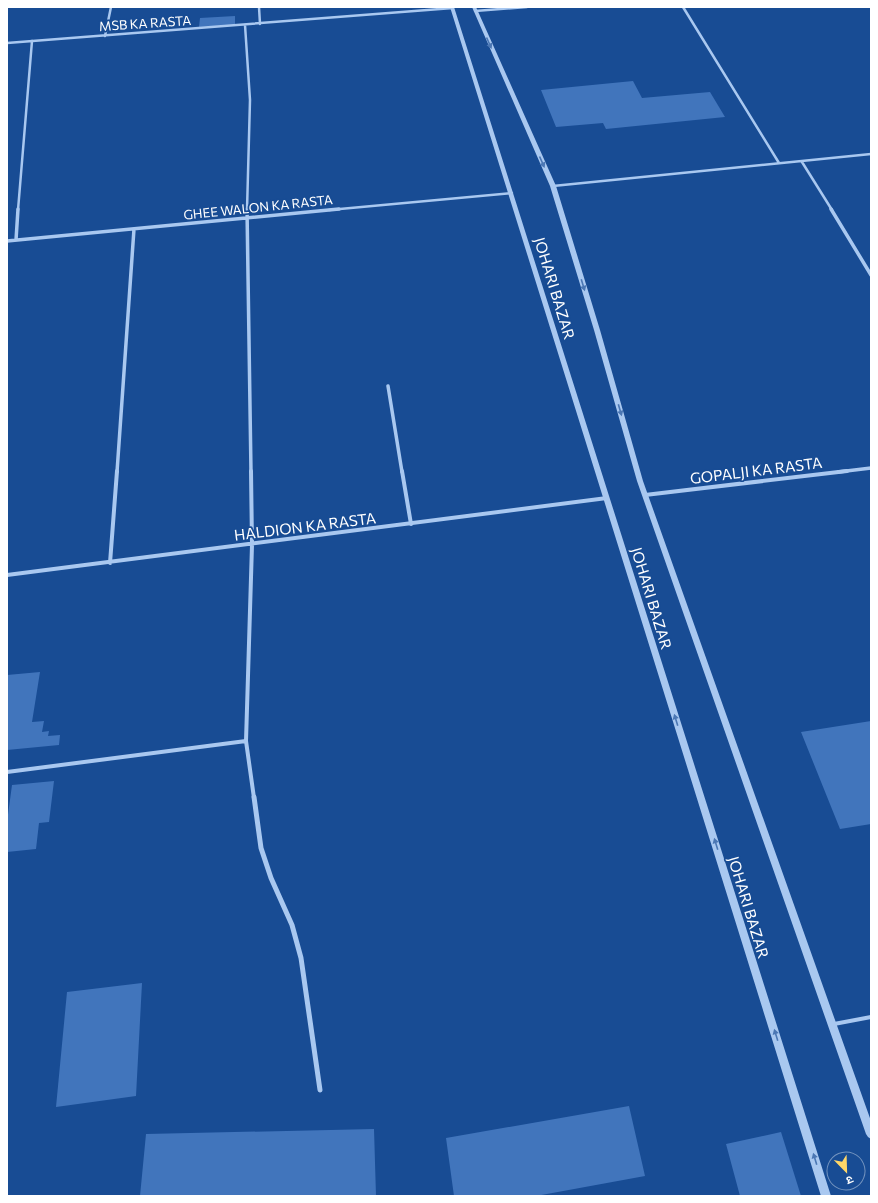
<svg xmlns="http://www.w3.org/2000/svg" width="878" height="1203" viewBox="0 0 878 1203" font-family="Commissioner,'Noto Sans Devanagari',sans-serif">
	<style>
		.building { fill: #4175bc }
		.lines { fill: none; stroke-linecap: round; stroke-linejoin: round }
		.service { stroke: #a9c8f0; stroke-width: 4 }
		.minor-far3 { stroke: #a9c8f0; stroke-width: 2.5 }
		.minor-far2 { stroke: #a9c8f0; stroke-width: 3.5 }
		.minor-far1 { stroke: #a9c8f0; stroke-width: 4 }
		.minor { stroke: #a9c8f0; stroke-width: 5 }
		.tertiary { fill: #a9c8f0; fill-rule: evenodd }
		.oneway { fill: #4b77b4 }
		.labels { text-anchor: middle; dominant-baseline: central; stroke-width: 3.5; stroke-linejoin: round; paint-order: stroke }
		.far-street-label { font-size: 13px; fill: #fff; stroke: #184c94 }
		.street-label { font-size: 15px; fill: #fff; stroke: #184c94 }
	</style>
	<rect width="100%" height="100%" fill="#184c94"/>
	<path class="building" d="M235 16V25L199 27 200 18Z
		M633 81 642 98 710 92 725 117 606 129 603 123 556 127 541 90Z
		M40 672 32 722 44 721 42 732 49 731 48 736 60 735 59 745 7 750V675Z
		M871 721V824L840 829 801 732Z
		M54 781 49 822 39 823 36 849 7 852V822L12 785Z
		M142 983 136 1096 56 1107 67 992Z
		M629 1106 645 1176 536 1196H454L446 1138Z
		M374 1129 376 1196H140L146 1134Z
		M781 1132 801 1196H740L726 1144Z"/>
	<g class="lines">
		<path class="service" d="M834 1024 871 1017"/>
		<path class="minor-far3" d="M259 7 260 24
			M683 7 779 163
			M475 11 527 7
			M245 25 250 100 247 210
			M105 36 111 7
			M7 43 453 8
			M802 162 832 210
			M553 186 871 154
			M18 210 32 41
			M329 210 512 193"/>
		<path class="minor-far2" d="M247 209 251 472
			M831 209 871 275
			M16 240 18 209
			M7 241 339 209
			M388 386 402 472
			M117 472 134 229
			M838 472 871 468"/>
		<path class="minor-far1" d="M251 471 252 545 246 741 254 798
			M402 471 411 524
			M645 495 847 471
			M110 563 117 471
			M7 575 607 498
			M7 772 246 741"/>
		<path class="minor" d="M254 797 261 848 271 878 292 925 301 958 320 1090"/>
		<path class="tertiary" d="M450 7H454L831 1196H821Z
			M472 7H476L556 186 600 330 643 481 871 1121V1139L868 1137 866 1134 637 481 594 330 550 186Z"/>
	</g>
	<defs><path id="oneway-solid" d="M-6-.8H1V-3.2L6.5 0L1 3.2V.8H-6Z"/></defs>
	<g class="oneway">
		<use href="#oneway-solid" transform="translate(489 43) rotate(66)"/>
		<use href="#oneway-solid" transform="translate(542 162) rotate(66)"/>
		<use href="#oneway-solid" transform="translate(583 285) rotate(73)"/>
		<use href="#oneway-solid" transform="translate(620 410) rotate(74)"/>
		<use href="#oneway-solid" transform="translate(676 720) rotate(-107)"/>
		<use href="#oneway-solid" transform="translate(716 844) rotate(-107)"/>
		<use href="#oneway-solid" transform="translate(776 1035) rotate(-107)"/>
		<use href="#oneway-solid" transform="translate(815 1159) rotate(-107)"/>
	</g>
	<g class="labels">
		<g class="far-street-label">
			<text transform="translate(145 23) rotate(-4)">MSB KA RASTA</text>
			<text transform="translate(258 207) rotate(-6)">GHEE WALON KA RASTA</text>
		</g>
		<g class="street-label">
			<text transform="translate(555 288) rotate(73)">JOHARI BAZAR</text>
			<text transform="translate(756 470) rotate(-7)">GOPALJI KA RASTA</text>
			<text transform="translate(305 526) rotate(-7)">HALDION KA RASTA</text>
			<text transform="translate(652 598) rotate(73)">JOHARI BAZAR</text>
			<text transform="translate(749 907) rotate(73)">JOHARI BAZAR</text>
		</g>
	</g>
	<rect width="878" height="1203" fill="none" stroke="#ffffff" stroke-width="16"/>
	<g transform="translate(846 1171) rotate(157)"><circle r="19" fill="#184c94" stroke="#7494bf"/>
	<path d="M0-3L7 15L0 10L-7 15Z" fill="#ffd768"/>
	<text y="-6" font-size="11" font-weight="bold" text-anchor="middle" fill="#ffffff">उ</text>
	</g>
</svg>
